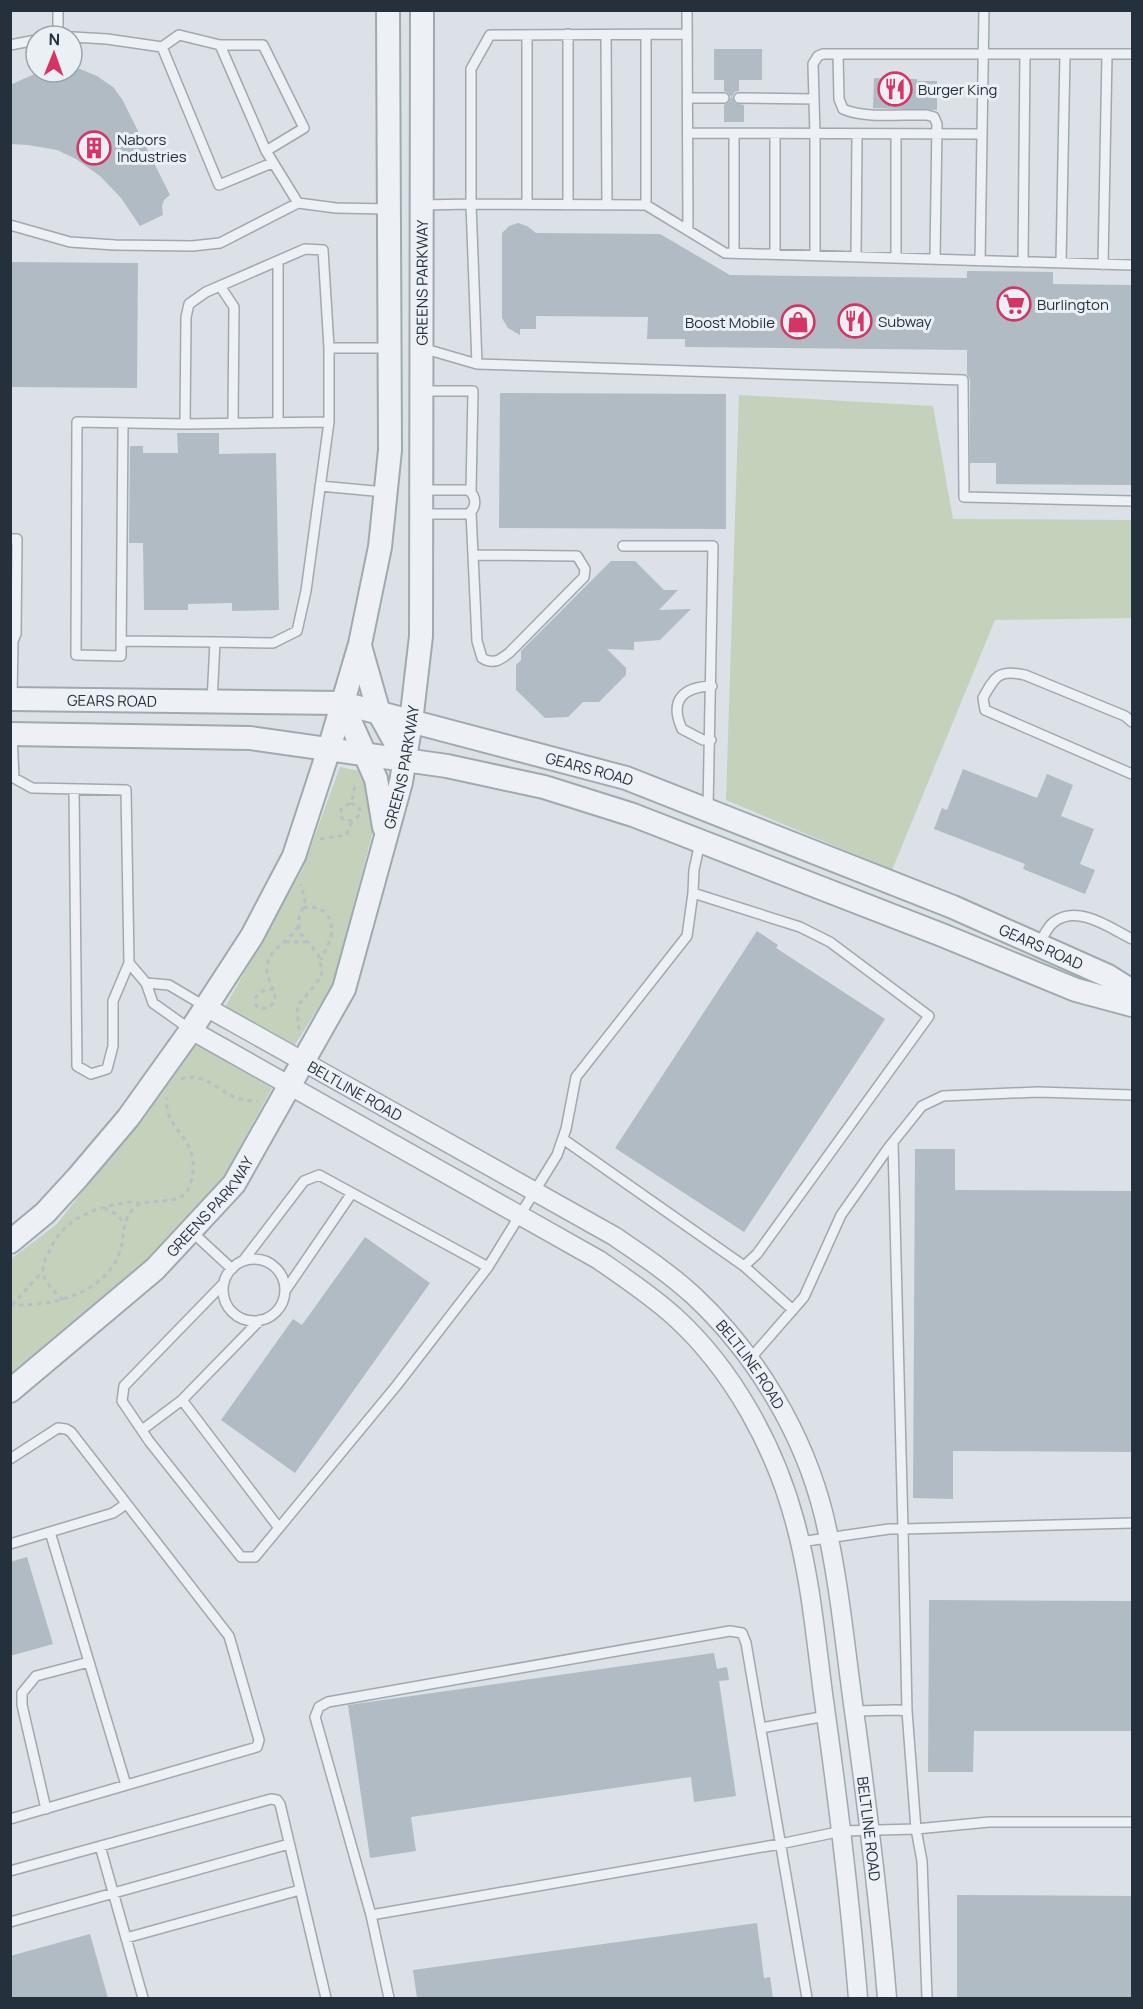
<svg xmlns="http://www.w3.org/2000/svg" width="1143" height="2009" viewBox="0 0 1143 2009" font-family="Manrope,sans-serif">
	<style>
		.green { fill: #c4d1bb }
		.building { fill: #b1bbc3 }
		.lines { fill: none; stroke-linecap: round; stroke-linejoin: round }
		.service-casing { stroke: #a0a9b0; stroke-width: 12 }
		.minor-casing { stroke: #a0a9b0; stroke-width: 21 }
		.tertiary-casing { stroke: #a0a9b0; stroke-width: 26 }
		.path { stroke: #b9bfc5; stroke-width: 3; stroke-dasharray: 4.5 4.5; stroke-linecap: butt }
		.service { stroke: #edf1f5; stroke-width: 9 }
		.minor { stroke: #edf1f5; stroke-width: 18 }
		.tertiary { stroke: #edf1f5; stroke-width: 22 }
		.labels { text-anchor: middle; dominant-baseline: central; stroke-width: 6; stroke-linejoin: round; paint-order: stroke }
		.poi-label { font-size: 15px; fill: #24313d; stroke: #eaf0f4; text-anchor: start }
		.street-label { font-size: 15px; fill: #24313d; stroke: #eaf0f4 }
	</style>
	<rect width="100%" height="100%" fill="#dbe1e6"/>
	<path class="green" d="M739 395 933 406 953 519 1132 520V618L995 620 892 870 726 800Z
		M340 767 365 772 375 823 333 985 294 1046 225 1007 303 868Z
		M197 1043 272 1088 223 1178 145 1262 11 1376V1259L57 1224Z"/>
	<path class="building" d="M714 49H762V80H739V91L735 92 732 97 735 103 744 105V122H724V105L729 102 731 97 728 93 724 91V80H714Z
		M72 68 80 69 97 76 113 87 122 99 170 195 164 200 162 206 163 215 140 226 121 198 100 176 76 159 57 150 28 145 10 144V85L39 72H72Z
		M874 78 917 79V81H937V110L873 108Z
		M518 223 527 226 536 233 660 234 730 275 967 278V271L1053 272V284L1132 285V485L996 484V463H970V380L967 374V350L685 347V339H647L648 317 536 316V329H520V335L508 328 502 318V233L509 226Z
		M10 262 138 263 137 388 10 387Z
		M500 393 726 394V529L499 528Z
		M177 433H219V454L276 453 279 610 232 611V603L188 604V610H144L143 543H129L130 446H143V453H178Z
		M611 561H635L664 590H678L659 610 691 609 660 640 634 642V650L607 649 626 668V675L599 702H583L568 717 545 718 516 690V665L521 660V651Z
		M963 769 1037 798 1047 774 1073 785 1061 816 1094 829 1080 864 1095 870 1085 894 1023 869 1025 864 934 829 942 808 947 810Z
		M757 931 778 945 776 948 885 1019 744 1232 615 1148Z
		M915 1149H955V1190L1132 1191V1452L953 1451V1499L913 1498Z
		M365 1237 430 1283 295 1473 221 1420 293 1319 302 1325Z
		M27 1557 53 1644 10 1656V1562Z
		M929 1600 1132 1601V1731H974L973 1772H928Z
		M714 1653 717 1669 727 1667 729 1680 719 1681 736 1796 694 1802 691 1777 411 1817 416 1851 370 1858 348 1705Z
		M957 1895 1132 1896V1998H957Z
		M757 1923 764 1978 770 1977 773 1998H417L413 1970Z
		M90 1934 108 1998H10V1956Z"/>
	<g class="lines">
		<defs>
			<path id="service" d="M687 10 688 230
				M646 34V205
				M606 35 607 205
				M58 36V10
				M72 37 107 39 162 47
				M10 45 36 40
				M220 45H263L304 128 266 151
				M838 54 839 99 843 109C865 119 903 114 927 115L934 117 937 124 935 259
				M688 98H724
				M739 98 814 99
				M689 133 978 134 982 132
				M734 134V253
				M775 135V254
				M272 163 219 185 162 47 179 35 220 45 266 151 298 203 336 208 389 209
				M527 204V35
				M422 205 471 204 646 205 725 253 1132 265
				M568 205V34
				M10 225 70 242 115 245 192 246 220 243 298 203
				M815 255V135L813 64 818 56 823 54H1132
				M856 257 857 135
				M896 258V135
				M278 261V423
				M980 261 984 10
				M1023 262 1025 54
				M1061 263 1065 54
				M1103 265 1107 54
				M220 286 234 307 233 423
				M329 348H390
				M422 348 477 364 963 380 964 497 1132 501
				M477 364 471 204V69L490 35 687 34
				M422 391H473L471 491
				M123 423 121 656 76 655 77 422 185 424
				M320 486 385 492
				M471 512 477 641 482 658C493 665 500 660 509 653L584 577 585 569 577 556 473 555
				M421 514H468C477 508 477 496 468 490H421
				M10 539H17L16 634 13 641H10
				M623 546H713L708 809
				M122 641 215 642
				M12 698 13 641
				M212 702 215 642 273 643 297 631 306 591 329 422V348L323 250 305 249 206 292 189 304 186 317 185 424 329 422
				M1132 722 1125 716 1025 675C999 669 995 676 983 698L985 710 1132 774
				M12 734 14 778 32 788 126 790 129 963 146 983 153 1003 191 1030
				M711 740H703L682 729C669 700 683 687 712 686
				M74 789 77 1066 91 1074 107 1069 113 1046V1001L129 963
				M693 893 694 870 700 842
				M1038 945C1043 938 1047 927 1054 922 1078 904 1110 928 1132 939
				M146 983 169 985 206 1007
				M893 1143 903 1529 1132 1523
				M191 1231 232 1269
				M223 1290a31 31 0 1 1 62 0a31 31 0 1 1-62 0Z
				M243 1261 304 1181 319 1175 488 1267
				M744 1266 793 1310
				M224 1283 124 1386 122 1401 149 1441 241 1557H255L397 1385 488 1267 557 1155 566 1129 576 1077 687 936 693 893 800 927 830 942 929 1016 757 1254 744 1266 563 1139
				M285 1291 352 1193
				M749 1360 804 1297 841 1215 889 1147 922 1106 943 1096 1038 1092 1132 1095
				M182 1400 279 1528
				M142 1430 182 1400 260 1320
				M10 1459 58 1428 66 1429 71 1432 229 1636 259 1740 257 1747 10 1819
				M50 1532 126 1785
				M800 1542 889 1529H903L907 1711
				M10 1544 113 1513 126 1504
				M854 1711 897 1710 907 1711 916 1829 989 1822H1132
				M761 1728 826 1716
				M46 1809 22 1705V1693L36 1676 89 1662
				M100 1846 143 1998
				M10 1871 271 1799 277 1800 280 1804 326 1998
				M371 1915 780 1844 842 1831 916 1829 922 1861 927 1998
				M10 1922 289 1844
				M126 1938 300 1890
				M389 1998 371 1915 315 1717 319 1707 328 1702 730 1631 742 1633 746 1643 807 1998"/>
			<g id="minor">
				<path id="s1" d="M206 1007 614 1236C642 1255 669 1273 694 1296 756 1354 804 1434 824 1516 838 1575 844 1636 852 1696 866 1797 879 1897 887 1998"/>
				<path d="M191 1030 599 1260C625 1278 652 1296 675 1317 733 1370 775 1447 795 1522 811 1580 816 1642 824 1701 838 1800 850 1899 858 1998"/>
			</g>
			<g id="tertiary">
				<path d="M360 646 379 713 405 760"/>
				<path id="s2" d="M10 699 342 703 626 778 953 907 1108 976 1132 991"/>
				<path d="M342 703 376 779 384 827"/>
				<path d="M10 734 250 738 447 766 544 787 633 815 942 935 1076 990 1132 1005"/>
				<path d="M10 1242 45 1213 78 1177 128 1118 191 1030 252 936 294 856 329 749 360 644 368 605 380 547 390 450 388 10"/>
				<path id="s3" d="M10 1391 155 1269 234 1184 344 989 401 782 411 722 421 636 422 10"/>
			</g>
		</defs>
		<use href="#service" class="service-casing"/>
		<use href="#minor" class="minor-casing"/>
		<use href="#tertiary" class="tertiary-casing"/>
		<path class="path" d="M351 803 359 807 361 814 352 821 344 820 341 817V809L351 803 356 782
			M320 839 346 835 352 821
			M303 908C322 904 335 916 331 937 329 945 324 952 321 960
			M285 942H306
			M274 989C265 990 259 991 255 999L256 1006C264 1011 270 1008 275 1001 276 989 266 980 267 968 268 948 290 942 298 926
			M299 1030 297 1007 321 977 322 970 318 954 300 933 298 921 305 901 301 884
			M181 1079C201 1071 217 1089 234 1097 242 1100 250 1101 258 1101
			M104 1208 118 1215 125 1225
			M63 1300C55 1292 43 1282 43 1269 43 1264 46 1257 49 1252 61 1223 85 1211 114 1205 123 1203 133 1200 141 1204
			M10 1305C52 1306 107 1295 121 1248 124 1236 123 1219 133 1209 151 1193 183 1212 191 1182 203 1136 162 1131 167 1098
			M12 1305 43 1271"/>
		<use href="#service" class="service"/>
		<use href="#minor" class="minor"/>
		<use href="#tertiary" class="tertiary"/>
	</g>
	<defs>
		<symbol id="restaurant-ring" viewBox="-11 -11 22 22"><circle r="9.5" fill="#eaf0f4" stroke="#d73466" stroke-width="1.5"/><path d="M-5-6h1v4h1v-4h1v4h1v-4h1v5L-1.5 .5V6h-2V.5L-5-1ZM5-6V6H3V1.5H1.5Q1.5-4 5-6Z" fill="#d73466"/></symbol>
		<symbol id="building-ring" viewBox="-11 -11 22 22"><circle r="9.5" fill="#eaf0f4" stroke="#d73466" stroke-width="1.5"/><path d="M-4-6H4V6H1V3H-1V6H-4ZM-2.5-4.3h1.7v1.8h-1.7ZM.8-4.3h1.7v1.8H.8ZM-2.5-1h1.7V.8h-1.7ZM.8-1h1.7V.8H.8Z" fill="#d73466"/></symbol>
		<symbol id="supermarket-ring" viewBox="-11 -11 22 22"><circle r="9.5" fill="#eaf0f4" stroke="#d73466" stroke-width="1.5"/><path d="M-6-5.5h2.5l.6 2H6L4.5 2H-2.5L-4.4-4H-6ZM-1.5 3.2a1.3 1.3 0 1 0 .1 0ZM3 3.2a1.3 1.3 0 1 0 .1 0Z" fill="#d73466"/></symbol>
		<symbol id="shop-ring" viewBox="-11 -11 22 22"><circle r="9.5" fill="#eaf0f4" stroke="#d73466" stroke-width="1.5"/><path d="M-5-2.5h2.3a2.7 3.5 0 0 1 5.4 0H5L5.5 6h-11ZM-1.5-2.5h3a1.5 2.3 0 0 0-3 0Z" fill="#d73466"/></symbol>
	</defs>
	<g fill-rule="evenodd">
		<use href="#restaurant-ring" x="876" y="70" width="38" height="38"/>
		<use href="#building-ring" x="75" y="129" width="38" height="38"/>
		<use href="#supermarket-ring" x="995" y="285" width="38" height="38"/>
		<use href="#restaurant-ring" x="836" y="302" width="38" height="38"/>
		<use href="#shop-ring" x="779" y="303" width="38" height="38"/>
	</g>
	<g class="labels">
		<g class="poi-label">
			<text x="918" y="89">Burger King</text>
			<text x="117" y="139">Nabors<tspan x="117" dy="17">Industries</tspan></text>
			<text x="1037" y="304">Burlington</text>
			<text x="878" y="321">Subway</text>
			<text x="775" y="322" text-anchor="end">Boost Mobile</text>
		</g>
		<g class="street-label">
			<text stroke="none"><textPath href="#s3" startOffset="1245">GREENS PARKWAY</textPath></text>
			<text stroke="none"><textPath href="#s2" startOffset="102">GEARS ROAD</textPath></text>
			<text stroke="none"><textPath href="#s3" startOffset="759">GREENS PARKWAY</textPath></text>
			<text stroke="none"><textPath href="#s2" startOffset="588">GEARS ROAD</textPath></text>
			<text stroke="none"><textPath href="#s2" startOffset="1074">GEARS ROAD</textPath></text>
			<text stroke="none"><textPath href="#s1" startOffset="171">BELTLINE ROAD</textPath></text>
			<text stroke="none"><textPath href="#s3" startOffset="273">GREENS PARKWAY</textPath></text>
			<text stroke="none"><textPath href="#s1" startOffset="657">BELTLINE ROAD</textPath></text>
			<text stroke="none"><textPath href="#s1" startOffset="1143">BELTLINE ROAD</textPath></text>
		</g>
	</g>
	<rect width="1143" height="2009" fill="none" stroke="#24313d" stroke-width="24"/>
	<g transform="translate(54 54) rotate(1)"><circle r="28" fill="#eaf0f4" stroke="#9ba4ab" stroke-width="1.5"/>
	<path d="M0-4.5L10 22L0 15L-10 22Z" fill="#d73466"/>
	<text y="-9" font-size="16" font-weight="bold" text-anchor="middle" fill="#24313d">N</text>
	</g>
</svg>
